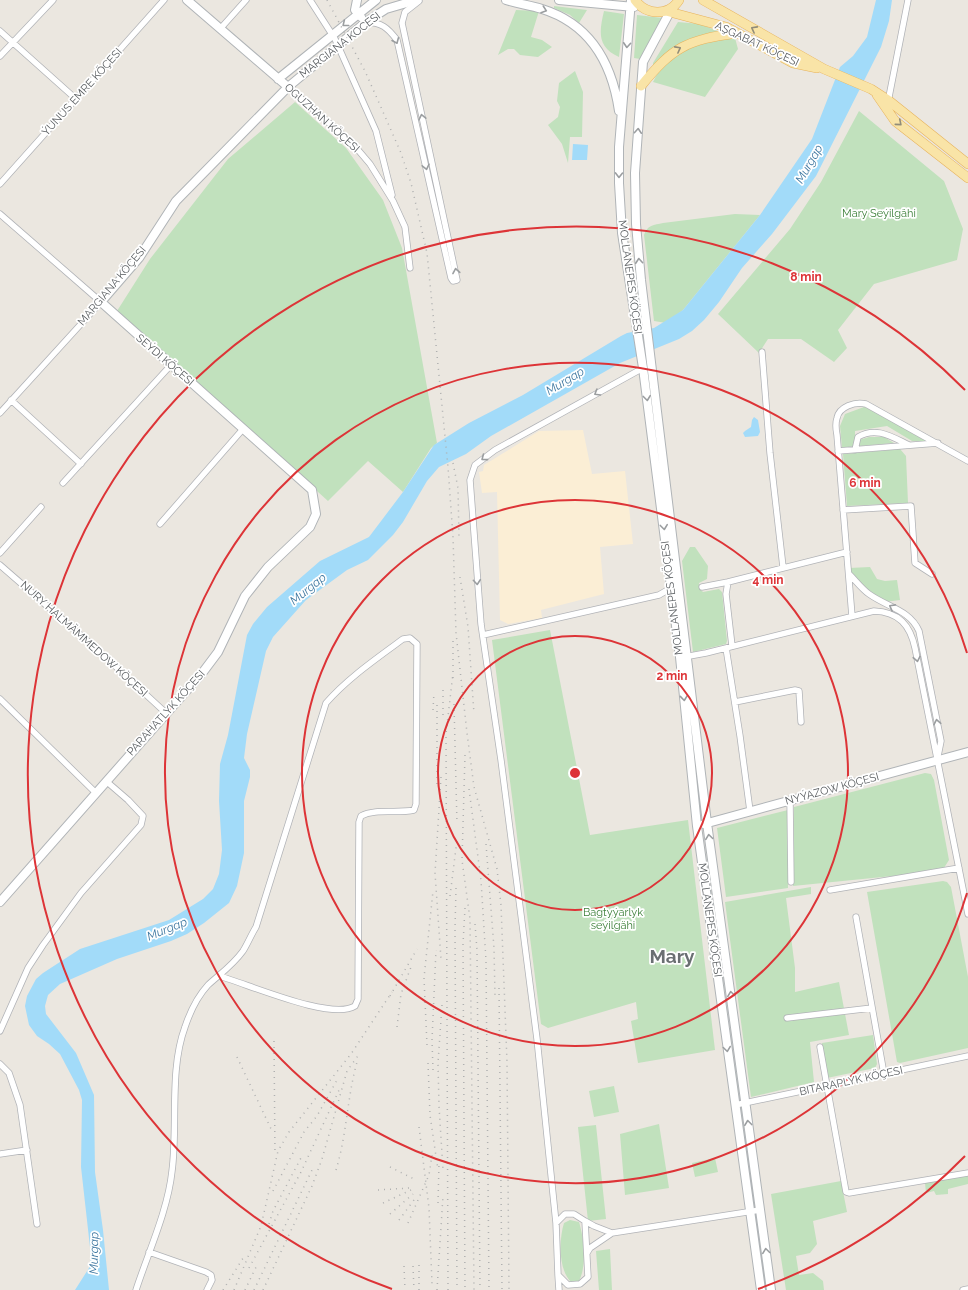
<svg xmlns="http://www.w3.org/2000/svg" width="968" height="1290" viewBox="0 0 968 1290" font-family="Raleway,sans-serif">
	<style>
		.commercial { fill: #fbeed5 }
		.green { fill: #c1e1bd }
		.water { fill: #a2dbf9 }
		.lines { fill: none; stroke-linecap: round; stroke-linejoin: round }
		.street-casing { stroke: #b1b3b7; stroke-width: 7 }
		.secondary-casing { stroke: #b0b4b7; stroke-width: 10 }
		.primary-casing { stroke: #e7b35d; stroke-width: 10 }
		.street { stroke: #fff; stroke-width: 5.5 }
		.secondary { stroke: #fff; stroke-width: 8 }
		.primary { stroke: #f9e4a7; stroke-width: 9 }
		.rail { stroke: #afb0b0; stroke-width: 1.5; stroke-dasharray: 1 5; stroke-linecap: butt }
		.oneway { stroke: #9b9ea0 }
		.oneway2 { stroke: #918c79 }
		.ring { fill: none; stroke: #dd3437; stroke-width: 2 }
		.labels { text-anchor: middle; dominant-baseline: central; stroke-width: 3.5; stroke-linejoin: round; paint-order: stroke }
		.street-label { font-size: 11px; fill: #595d60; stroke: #fff }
		.park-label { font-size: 11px; fill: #3c7f39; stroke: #fff }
		.water-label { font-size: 12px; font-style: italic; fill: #3f78a1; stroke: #fff }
		.town-label { font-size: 19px; font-weight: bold; fill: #6a6f72; stroke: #fff }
		.centre { fill: #dd3437; stroke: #fff; stroke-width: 2 }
		.ring-label { font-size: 12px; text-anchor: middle; font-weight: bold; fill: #dd3437; stroke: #fff; stroke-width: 3.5; stroke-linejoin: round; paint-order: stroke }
	</style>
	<rect width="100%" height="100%" fill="#ebe7e0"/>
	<path class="commercial" d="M583 430 592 474 625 471 633 544 600 547 604 594 541 610 542 618 508 624 500 620 497 492 482 493 479 472 483 471 484 465 539 431Z"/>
	<path class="green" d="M554 6 587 10 579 23 570 15 554 8Z
		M516 10 539 11 531 37 542 40 552 47 538 57 520 55 514 49H508L498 55Z
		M604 11 624 14 619 57C597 47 599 32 604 11Z
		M637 15 663 18 640 59 634 58Z
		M678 22 700 24 720 32C687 37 675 44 653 69V63Z
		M735 38 738 49 705 97 653 82C669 48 701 41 735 38Z
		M575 71 583 92 582 137H570L568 163 562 144 548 125 558 117 560 107 557 101 559 83Z
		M295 102 346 148 383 200 402 248 437 443 431 448 403 492 368 461 328 501 117 311 150 259 228 159Z
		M859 111 944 181 963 229 957 260 874 284 838 330 847 348 834 362 801 339H768L759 353 718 314 790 229 821 182Z
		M735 214 760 215 683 310 666 323 654 321 644 235C647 225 654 225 663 223Z
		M864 407 876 411 926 441H912L887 426 855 431V446L842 448 840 426 845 414Z
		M869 437H884L894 443 860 446 859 440Z
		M900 449 906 456 908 503 847 506 843 454Z
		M690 547H695L708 566 707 579 699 583V588L703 592 719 589 722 592 727 641 726 644 693 652 682 561Z
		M870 567 877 579 885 581 897 580 900 600 884 602 871 595 849 574V568Z
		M550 630 590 835 688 820 715 1050 638 1063 631 1021 638 1019 636 1002 548 1028 541 1024 492 640Z
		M925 773 931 774 934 780 949 860 942 871 793 886 794 807Z
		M788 810V888L726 897 717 828Z
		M943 881 947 882 951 887 968 977V1048L900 1063 897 1062 867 892Z
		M811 887V894L786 898 795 968V992L839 982 849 1035 810 1042 814 1082 751 1097 725 902Z
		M873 1035 877 1064 875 1068 827 1078 825 1075 822 1043Z
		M614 1086 619 1112 594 1117 589 1091Z
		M659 1124 669 1188 625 1195 620 1134Z
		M596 1125 606 1219 588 1221 578 1127Z
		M715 1158 718 1172 695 1177 692 1163Z
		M968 1175V1184L948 1189V1194L936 1195 934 1191 926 1193 925 1183Z
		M841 1181 847 1212 813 1221 817 1244 810 1253 796 1256 799 1275 813 1273 823 1281 824 1290H786L771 1194Z
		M570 1220 579 1222C584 1238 587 1266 579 1281L571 1282C558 1269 559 1239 564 1223Z
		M610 1249 612 1290H599L596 1251Z"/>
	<path class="water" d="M876 0H892L889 21 881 47 816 176 772 234 742 268 719 302 704 320 692 331 679 339 620 363 491 436 466 454 439 467 427 481 403 522 393 535 368 560 347 570 306 600 273 637 266 651 247 734 244 758 250 770V777L244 801V853L237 886 229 903 204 923 187 934 171 941 117 959 60 984 48 995 45 1006 46 1014 76 1053 94 1095 95 1172 103 1230 109 1290H75L89 1268 91 1256 81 1167 82 1100 79 1090 60 1054 49 1044 37 1036 29 1025 25 1006 27 996 36 979 43 973 80 949 169 920 203 899 213 889 219 874 222 850 219 801 220 764 228 735 247 635 253 624 267 607 320 561 369 537 403 492 434 445 469 423 523 395 621 336 627 333 654 328 683 310 760 215 812 139 840 67 853 56 867 37Z
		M573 144 588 145 587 160H572Z
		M754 417 758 420 760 432 758 436 745 437 743 433 745 431 751 427 752 420Z"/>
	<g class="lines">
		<defs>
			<path id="street" d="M310 0 335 39 376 131 392 195
				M366 22C382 23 387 27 397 40L451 278 453 281 457 280 402 23 405 12 419 1
				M220 29 246 0
				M0 31 76 99
				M0 56 53 0
				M288 87 353 144 370 164 393 201 405 227 410 268
				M888 102 908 0
				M0 184 164 0
				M0 214 101 302 0 413
				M762 352 770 453 783 567
				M11 400 81 464
				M855 450 858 437C876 426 892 437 909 445
				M838 451 938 443
				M63 483 171 365
				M843 510 911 506 915 563 932 574
				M160 524 243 429
				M0 553 41 507
				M0 565 100 652 167 714
				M849 574C856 581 862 589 869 594 887 607 910 610 919 631L941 741 938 756
				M702 587 728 582
				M852 616 837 435C836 430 835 424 837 418 839 407 855 401 866 404L968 461
				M483 635 659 595 671 588
				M732 646 726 594 728 582 847 552
				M726 648 740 736 750 811
				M684 657 706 653 874 611C899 612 910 625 915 648L968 914
				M0 699 96 793
				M735 702 795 690 799 691 801 722
				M790 800 791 882
				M830 890 959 868
				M856 917 884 1074
				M787 1018 872 1008
				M0 1031 28 968 43 945 81 893 141 825 143 816 128 800 106 781
				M820 1047 846 1192 849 1193 968 1173
				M0 1064 9 1073 20 1105 37 1224
				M735 1105 968 1056
				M0 1154 27 1150
				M565 1214H574L585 1221 588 1277 580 1284 568 1285 558 1275 556 1223Z
				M585 1221 594 1226 612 1233 590 1248 587 1253
				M556 1223 537 1039 501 760 481 624 470 480 475 465 495 450 643 368
				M612 1233 760 1210
				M149 1252 206 1272 211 1275 212 1280 207 1290
				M558 1275 559 1290
				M136 1290C148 1253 168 1210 172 1171 178 1126 169 1070 185 1027 190 1012 197 997 208 985 220 974 233 965 243 951 248 943 251 935 256 927L326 703C348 678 376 659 403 639L410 638 417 644 416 804 414 810C397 814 376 808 361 816L359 822 358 999 355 1006C331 1021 248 984 219 976
				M963 1290 968 1289"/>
			<path id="secondary" d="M187 0 288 87
				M357 0 355 10 361 17
				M506 0C518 4 530 5 542 9 590 24 612 63 619 111
				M559 0 634 7
				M631 0 619 147V183L622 233 643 368 680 657 697 826 761 1290
				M672 8 643 62 635 173 636 224 641 280 707 823 771 1290
				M278 79 376 0
				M704 824 968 752
				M0 902 203 672 218 652 245 596 268 567 310 527 316 514 312 490 101 302 139 258 176 201 288 87 366 22 386 9 417 0"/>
			<path id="primary" d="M635 0C646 15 668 17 679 0
				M703 0 824 69 871 89 888 100 968 164
				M666 11 726 27 793 63 817 68
				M641 86C673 47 686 40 737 33
				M877 95 895 121 968 178"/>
		</defs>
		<use href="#street" class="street-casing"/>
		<use href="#secondary" class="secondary-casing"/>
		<use href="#primary" class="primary-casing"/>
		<use href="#street" class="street"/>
		<use href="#secondary" class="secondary"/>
		<use href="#primary" class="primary"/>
		<path class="rail" d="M327 0 365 71 401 153 411 183 427 253 448 467 453 537 456 633 467 733 474 787 497 869 501 905 507 1062 509 1290
			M453 463 458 488 459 538
			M460 577 468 627 474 714
			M453 678V640
			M454 704 457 824
			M433 710 434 692
			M443 715V689
			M465 755 462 860 470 919 474 1290
			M441 777 435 873 441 959
			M437 784V703
			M469 789 481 880 486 961 489 1290
			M486 844 494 948 495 996
			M456 888 455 929 457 1290
			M450 896 457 840
			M465 908 463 944 465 1290
			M475 924 477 950 480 1290
			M499 988 502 1290
			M390 996 417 949
			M442 1005 438 1063 439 1106 443 1170
			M397 1027 401 994 411 967
			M274 1041 275 1155
			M427 1045 424 978 433 891
			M237 1057 272 1131
			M428 1063 430 1115 438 1170
			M433 1070 432 1040 436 950
			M419 1127 429 1208 432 1284
			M390 1167 414 1179
			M336 1170C347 1134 347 1098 357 1062
			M378 1190 409 1188
			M273 1191 304 1132 317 1116 337 1080
			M383 1203 411 1190
			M438 1203 439 1163
			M390 1214 413 1194
			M399 1220 414 1200
			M408 1223 429 1175 432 1155
			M269 1224 273 1211 302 1156
			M419 1265V1290
			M404 1266 405 1290
			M413 1266 414 1290
			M249 1268 301 1172 340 1088
			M223 1290 245 1255
			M234 1290 261 1226 278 1151 289 1132 351 1054 392 992
			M245 1290 258 1263
			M254 1290 312 1170
			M263 1290 312 1186 322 1159 347 1071 360 1053
			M437 1290 443 1196
			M448 1290 446 734 453 673"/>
	</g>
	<defs><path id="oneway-chevron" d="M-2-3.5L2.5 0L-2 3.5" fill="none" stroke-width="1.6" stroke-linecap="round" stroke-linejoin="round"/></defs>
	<g class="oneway">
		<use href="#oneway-chevron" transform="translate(544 10) rotate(19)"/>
		<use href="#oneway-chevron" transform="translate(345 24) rotate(141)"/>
		<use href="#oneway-chevron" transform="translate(396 41) rotate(67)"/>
		<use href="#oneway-chevron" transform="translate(627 45) rotate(94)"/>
		<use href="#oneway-chevron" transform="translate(422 117) rotate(-102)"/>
		<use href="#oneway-chevron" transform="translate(638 131) rotate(-86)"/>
		<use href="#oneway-chevron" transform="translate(426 167) rotate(77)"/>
		<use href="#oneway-chevron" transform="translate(619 175) rotate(91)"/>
		<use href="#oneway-chevron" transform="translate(639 261) rotate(-95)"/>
		<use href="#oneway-chevron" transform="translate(456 271) rotate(-100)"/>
		<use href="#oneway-chevron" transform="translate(597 393) rotate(149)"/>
		<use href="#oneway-chevron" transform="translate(647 398) rotate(83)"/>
		<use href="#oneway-chevron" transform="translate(484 458) rotate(143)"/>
		<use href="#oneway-chevron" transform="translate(664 527) rotate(83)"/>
		<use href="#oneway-chevron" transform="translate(477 582) rotate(85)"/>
		<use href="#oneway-chevron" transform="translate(892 607) rotate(-152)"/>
		<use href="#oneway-chevron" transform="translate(917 659) rotate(79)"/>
		<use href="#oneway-chevron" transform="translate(684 698) rotate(84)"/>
		<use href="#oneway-chevron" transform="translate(937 722) rotate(-101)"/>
		<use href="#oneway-chevron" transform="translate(709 837) rotate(-98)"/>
		<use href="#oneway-chevron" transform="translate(731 994) rotate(-98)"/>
		<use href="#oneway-chevron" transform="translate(727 1049) rotate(82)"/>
		<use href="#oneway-chevron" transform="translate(748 1123) rotate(-97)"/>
		<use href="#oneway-chevron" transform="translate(766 1251) rotate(-98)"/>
	</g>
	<g class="oneway2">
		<use href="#oneway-chevron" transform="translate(754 29) rotate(-152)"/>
		<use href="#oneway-chevron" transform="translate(678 49) rotate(-28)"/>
		<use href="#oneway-chevron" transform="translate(899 123) rotate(40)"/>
	</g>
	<g class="ring">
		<circle cx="575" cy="773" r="137"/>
		<circle cx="575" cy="773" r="273"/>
		<path d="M967 893A410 410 0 1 1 967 653"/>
		<path d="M965 1156A547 547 0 0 1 758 1289M392 1289A547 547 0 1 1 965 390"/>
	</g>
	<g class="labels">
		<g class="street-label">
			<text transform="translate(757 44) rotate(25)">AŞGABAT KÖÇESI</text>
			<text transform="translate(340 45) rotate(-38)">MARGIANA KOCESI</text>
			<text transform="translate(82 92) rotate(-48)">ÝUNUS EMRE KÖÇESI</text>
			<text transform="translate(322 118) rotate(42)">OGUZHAN KÖÇESI</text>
			<text transform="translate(630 277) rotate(82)">MOLLANEPES KÖÇESI</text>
			<text transform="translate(112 286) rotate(-50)">MARGIANA KÖÇESI</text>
			<text transform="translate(165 360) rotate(41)">SEÝDI KÖÇESI</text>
			<text transform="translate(672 598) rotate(-97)">MOLLANEPES KÖÇESI</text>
			<text transform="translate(84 639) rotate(42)">NURY HALMÄMMEDOW KÖÇESI</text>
			<text transform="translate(166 713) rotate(-48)">PARAHATLYK KÖÇESI</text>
			<text transform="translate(832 789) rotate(-15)">NYÝAZOW KÖÇESI</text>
			<text transform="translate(710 920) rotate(82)">MOLLANEPES KÖÇESI</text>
			<text transform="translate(851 1081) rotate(-12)">BITARAPLYK KÖÇESI</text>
		</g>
		<g class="park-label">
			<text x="879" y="213">Mary Seýilgähi</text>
			<text x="613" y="912">Bagtyýarlyk<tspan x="613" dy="13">seýilgähi</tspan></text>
		</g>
		<g class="water-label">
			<text transform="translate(809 164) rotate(-60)">Murgap</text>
			<text transform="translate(565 381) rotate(-31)">Murgap</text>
			<text transform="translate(308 589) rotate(-39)">Murgap</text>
			<text transform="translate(167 929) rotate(-22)">Murgap</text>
			<text transform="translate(94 1253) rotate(-89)">Murgap</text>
		</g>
		<g class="town-label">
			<text x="672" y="956">Mary</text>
		</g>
	</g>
	<circle cx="575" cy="773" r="6" class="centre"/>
	<g class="ring-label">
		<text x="806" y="281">8 min</text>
		<text x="865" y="487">6 min</text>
		<text x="768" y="584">4 min</text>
		<text x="672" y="680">2 min</text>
	</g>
</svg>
